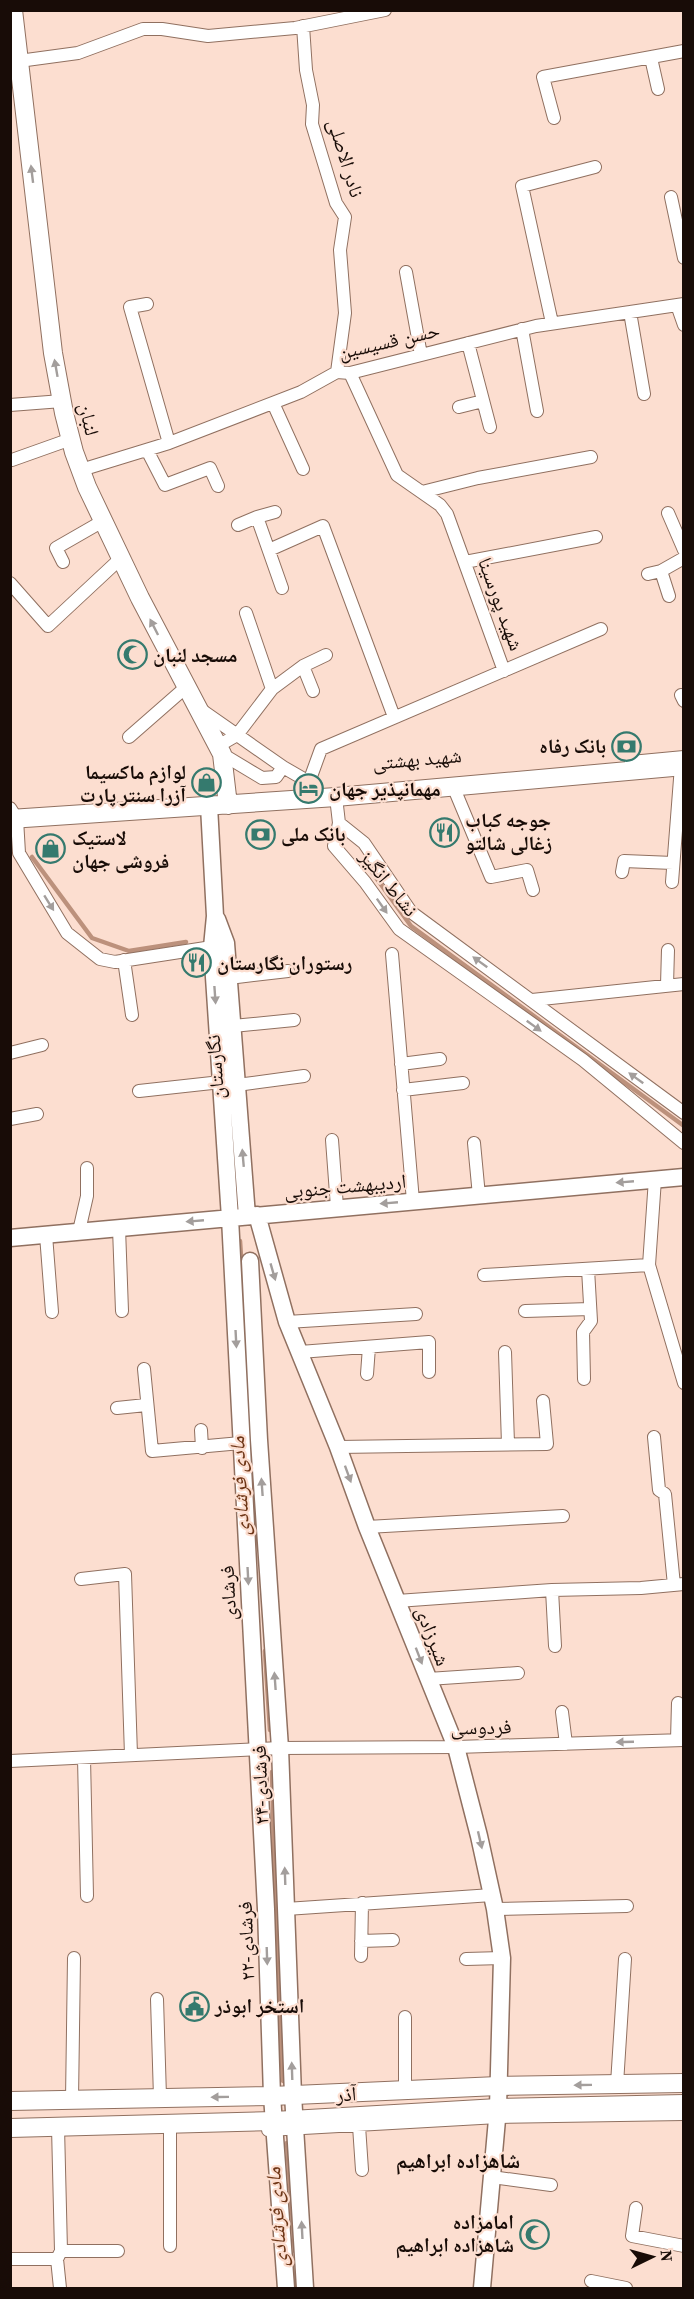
<svg xmlns="http://www.w3.org/2000/svg" width="694" height="2299" viewBox="0 0 694 2299" font-family="'Source Serif 4','Noto Naskh Arabic',serif">
	<style>
		.lines { fill: none; stroke-linecap: round; stroke-linejoin: round }
		.stream { stroke: #bc917c; stroke-width: 4.5 }
		.minor-casing { stroke: #907060; stroke-width: 14 }
		.tertiary-casing { stroke: #907060; stroke-width: 19 }
		.secondary-casing { stroke: #907060; stroke-width: 20 }
		.minor { stroke: #fff; stroke-width: 12 }
		.tertiary { stroke: #fff; stroke-width: 16 }
		.secondary { stroke: #fff; stroke-width: 18 }
		.oneway { fill: #a39e9c }
		.labels { text-anchor: middle; dominant-baseline: central; stroke-width: 4.5; stroke-linejoin: round; paint-order: stroke }
		.street-label { font-size: 20px; fill: #180c07; stroke: #fcded0 }
		.poi-label { font-size: 20px; font-weight: bold; fill: #180c07; stroke: #fcded0; text-anchor: start }
		.water-label { font-size: 21px; font-style: italic; fill: #6f3718; stroke: #fcded0 }
		.neighbourhood-label { font-size: 21px; font-weight: bold; fill: #180c07; stroke: #fcded0 }
	</style>
	<rect width="100%" height="100%" fill="#fcded0"/>
	<g class="lines">
		<path class="stream" d="M32 857 92 938 129 951 186 942
			M364 861 411 926 684 1126
			M240 1241 243 1286
			M265 1651 270 1730
			M272 1772 277 1965 283 2081
			M287 2143 295 2251"/>
		<defs>
			<path id="minor" d="M303 26 306 70 313 105 312 124 336 203 345 217 340 250 345 313 337 372
				M651 58 658 89
				M19 61 78 53 143 29H162L208 36 295 28 385 10
				M554 118 543 77 684 51
				M671 197 684 258
				M406 272 421 355
				M147 304 130 307 169 443
				M677 305 684 325
				M630 312 644 394
				M552 323 522 186 595 167
				M522 329 537 411
				M468 343 490 427
				M350 373 397 475 440 505 447 514 504 671
				M273 403 303 469
				M10 405 62 401
				M459 407 483 401
				M147 450 165 485 210 468 218 486
				M12 460 71 439
				M81 470 169 443 301 392 337 372 350 373 536 326 684 304
				M422 492 478 478 591 457
				M668 513 684 550
				M257 517 282 588
				M238 525 257 517 275 512
				M269 550 323 526 394 717
				M63 562 56 548 103 521
				M465 562 596 537
				M661 571 669 596
				M648 574 661 571 684 558
				M10 583 48 626 121 558
				M246 613 272 689
				M303 666 313 691
				M681 695 684 701
				M200 709 283 767 309 782
				M129 737 185 688
				M218 746 237 735 272 689 303 666 326 655
				M222 754 262 778 276 777 283 767
				M631 762 684 757
				M453 786 491 877 527 870 533 890
				M336 797 339 823 334 846 365 882 399 929 583 1060 684 1143
				M310 799 309 782 321 749 601 629
				M10 808 17 819 19 853 67 933 100 959 115 962 212 947
				M339 823 364 843 411 912 684 1113
				M622 872 624 861 673 863
				M672 882 681 766
				M392 954 413 1201
				M124 960 132 1015
				M229 978 288 971
				M667 985 668 950
				M532 1000 684 984
				M233 1026 294 1020
				M10 1053 42 1045
				M401 1064 440 1059
				M237 1085 304 1076
				M403 1090 463 1083
				M139 1091 221 1082
				M10 1119 37 1114
				M332 1140 337 1207
				M474 1143 479 1196
				M655 1179 649 1265 684 1383
				M119 1228 122 1311
				M79 1231 87 1196V1168
				M46 1235 52 1312
				M484 1275 649 1265
				M525 1311 590 1309
				M287 1322 416 1314
				M300 1352 429 1342V1372
				M505 1352 508 1444
				M144 1369 152 1451 241 1443
				M367 1374 369 1347
				M584 1379 583 1332 591 1321 588 1269
				M117 1408 146 1405
				M201 1430 202 1448
				M654 1437 659 1490 665 1494 674 1585
				M338 1447 547 1444 543 1401
				M367 1527 563 1516
				M81 1579 125 1574 131 1755
				M552 1590 555 1646
				M397 1601 552 1590 641 1588 684 1584
				M428 1679 518 1673
				M562 1712 566 1744
				M677 1740 678 1703
				M84 1758 87 1896
				M10 1761 280 1748 456 1747 684 1740
				M286 1909 492 1895
				M495 1909 627 1906
				M361 1941 393 1940
				M361 1956 362 1903
				M466 1959 502 1958
				M157 1999 160 2097
				M405 2017V2090
				M617 2084 625 1959
				M72 2100 74 1958
				M359 2126 362 2170
				M58 2127 61 2251 57 2259 60 2288
				M268 2130 498 2117 684 2114
				M492 2177 551 2185
				M636 2208 632 2236 684 2246
				M170 2246V2124
				M61 2251H118
				M10 2259H57
				M591 2281 626 2288"/>
			<path id="tertiary" d="M209 806 215 916 212 947 230 1218 266 1909 272 2096 286 2288
				M217 919 226 943 247 1216
				M257 1215 287 1322 338 1447 367 1527 456 1747 479 1836 495 1909 502 1958 498 2108 482 2288
				M10 1238 684 1177
				M250 1261 259 1440 280 1748 293 2095 305 2288"/>
			<path id="secondary" d="M13 10 53 353 64 413 74 452 87 487 140 598 222 754 228 805
				M10 819 336 797 684 766
				M10 2101 272 2096 498 2086 684 2083
				M10 2128 274 2121 498 2108 684 2104"/>
		</defs>
		<use href="#minor" class="minor-casing"/>
		<use href="#tertiary" class="tertiary-casing"/>
		<use href="#secondary" class="secondary-casing"/>
		<use href="#minor" class="minor"/>
		<use href="#tertiary" class="tertiary"/>
		<use href="#secondary" class="secondary"/>
	</g>
	<defs><path id="oneway-solid" d="M-6-.8H1V-3.2L6.5 0L1 3.2V.8H-6Z" transform="scale(1.5)"/></defs>
	<g class="oneway">
		<use href="#oneway-solid" transform="translate(32 174) rotate(-97)"/>
		<use href="#oneway-solid" transform="translate(56 368) rotate(-100)"/>
		<use href="#oneway-solid" transform="translate(154 627) rotate(-117)"/>
		<use href="#oneway-solid" transform="translate(49 903) rotate(58)"/>
		<use href="#oneway-solid" transform="translate(382 906) rotate(55)"/>
		<use href="#oneway-solid" transform="translate(480 962) rotate(-144)"/>
		<use href="#oneway-solid" transform="translate(215 995) rotate(86)"/>
		<use href="#oneway-solid" transform="translate(534 1026) rotate(36)"/>
		<use href="#oneway-solid" transform="translate(636 1078) rotate(-144)"/>
		<use href="#oneway-solid" transform="translate(243 1158) rotate(-95)"/>
		<use href="#oneway-solid" transform="translate(625 1182) rotate(175)"/>
		<use href="#oneway-solid" transform="translate(389 1203) rotate(175)"/>
		<use href="#oneway-solid" transform="translate(195 1221) rotate(175)"/>
		<use href="#oneway-solid" transform="translate(273 1272) rotate(74)"/>
		<use href="#oneway-solid" transform="translate(236 1339) rotate(87)"/>
		<use href="#oneway-solid" transform="translate(348 1474) rotate(70)"/>
		<use href="#oneway-solid" transform="translate(262 1487) rotate(-94)"/>
		<use href="#oneway-solid" transform="translate(248 1576) rotate(87)"/>
		<use href="#oneway-solid" transform="translate(419 1656) rotate(69)"/>
		<use href="#oneway-solid" transform="translate(275 1681) rotate(-94)"/>
		<use href="#oneway-solid" transform="translate(625 1742) rotate(178)"/>
		<use href="#oneway-solid" transform="translate(480 1840) rotate(77)"/>
		<use href="#oneway-solid" transform="translate(285 1876) rotate(-92)"/>
		<use href="#oneway-solid" transform="translate(267 1956) rotate(88)"/>
		<use href="#oneway-solid" transform="translate(292 2071) rotate(-92)"/>
		<use href="#oneway-solid" transform="translate(583 2085) rotate(179)"/>
		<use href="#oneway-solid" transform="translate(220 2097) rotate(179)"/>
		<use href="#oneway-solid" transform="translate(302 2230) rotate(-93)"/>
	</g>
	<defs>
		<symbol id="mosque-ring" viewBox="-11 -11 22 22"><circle r="9.5" fill="#fcded0" stroke="#357a6e" stroke-width="1.5"/><path d="M3.5-4.9A6 6 0 1 0 3.5 4.9A5 5 0 1 1 3.5-4.9Z" fill="#357a6e"/></symbol>
		<symbol id="bank-ring" viewBox="-11 -11 22 22"><circle r="9.5" fill="#fcded0" stroke="#357a6e" stroke-width="1.5"/><path d="M-6-4H6V4H-6ZM0-2.3a2.3 2.3 0 1 0 0 4.6a2.3 2.3 0 1 0 0-4.6Z" fill="#357a6e"/></symbol>
		<symbol id="shop-ring" viewBox="-11 -11 22 22"><circle r="9.5" fill="#fcded0" stroke="#357a6e" stroke-width="1.5"/><path d="M-5-2.5h2.3a2.7 3.5 0 0 1 5.4 0H5L5.5 6h-11ZM-1.5-2.5h3a1.5 2.3 0 0 0-3 0Z" fill="#357a6e"/></symbol>
		<symbol id="hotel-ring" viewBox="-11 -11 22 22"><circle r="9.5" fill="#fcded0" stroke="#357a6e" stroke-width="1.5"/><path d="M-6-4.5h1.5V1H6V5H4.5V3h-9V5H-6ZM-4 0a1.8 1.8 0 1 1 3.6 0ZM.5 0V-2.5h3Q6-2.5 6 0Z" fill="#357a6e"/></symbol>
		<symbol id="restaurant-ring" viewBox="-11 -11 22 22"><circle r="9.5" fill="#fcded0" stroke="#357a6e" stroke-width="1.5"/><path d="M-5-6h1v4h1v-4h1v4h1v-4h1v5L-1.5 .5V6h-2V.5L-5-1ZM5-6V6H3V1.5H1.5Q1.5-4 5-6Z" fill="#357a6e"/></symbol>
		<symbol id="civic-ring" viewBox="-11 -11 22 22"><circle r="9.5" fill="#fcded0" stroke="#357a6e" stroke-width="1.5"/><path d="M-.6-6.5H3V-4.5H.6V-3L4-1V1h2V6H-6V1h2V-1L-.6-3ZM-1.2 2.5V6h2.4V2.5Z" fill="#357a6e"/></symbol>
	</defs>
	<g fill-rule="evenodd">
		<use href="#mosque-ring" x="116" y="638" width="33" height="33"/>
		<use href="#bank-ring" x="610" y="730" width="33" height="33"/>
		<use href="#shop-ring" x="190" y="766" width="33" height="33"/>
		<use href="#hotel-ring" x="292" y="772" width="33" height="33"/>
		<use href="#restaurant-ring" x="428" y="816" width="33" height="33"/>
		<use href="#bank-ring" x="244" y="818" width="33" height="33"/>
		<use href="#shop-ring" x="34" y="832" width="33" height="33"/>
		<use href="#restaurant-ring" x="180" y="946" width="33" height="33"/>
		<use href="#civic-ring" x="178" y="1990" width="33" height="33"/>
		<use href="#mosque-ring" x="518" y="2218" width="33" height="33"/>
	</g>
	<g class="labels">
		<g class="street-label">
			<text transform="translate(346 158) rotate(73)">نادر الاصلی</text>
			<text transform="translate(389 341) rotate(-13)">حسن قسیسین</text>
			<text transform="translate(89 419) rotate(77)">لنبان</text>
			<text transform="translate(501 604) rotate(70)">شهید پورسینا</text>
			<text transform="translate(417 759) rotate(-5)">شهید بهشتی</text>
			<text transform="translate(389 883) rotate(51)">نشاط انگیز</text>
			<text transform="translate(215 1067) rotate(-94)">نگارستان</text>
			<text transform="translate(345 1186) rotate(-5)">اردیبهشت جنوبی</text>
			<text transform="translate(228 1593) rotate(-93)">فرشادی</text>
			<text transform="translate(433 1636) rotate(69)">شیرزادی</text>
			<text transform="translate(481 1727) rotate(-1)">فردوسی</text>
			<text transform="translate(260 1785) rotate(-92)">۲۴-فرشادی</text>
			<text transform="translate(246 1941) rotate(-92)">۲۲-فرشادی</text>
			<text transform="translate(346 2094) rotate(-4)">آذر</text>
		</g>
		<g class="poi-label">
			<text x="153" y="655">مسجد لنبان</text>
			<text x="606" y="746" text-anchor="end">بانک رفاه</text>
			<text x="186" y="772" text-anchor="end">لوازم ماکسیما<tspan x="186" dy="23">آزرا سنتر پارت</tspan></text>
			<text x="329" y="789">مهمانپذیر جهان</text>
			<text x="465" y="820">جوجه کباب<tspan x="465" dy="23">زغالی شالتو</tspan></text>
			<text x="281" y="834">بانک ملی</text>
			<text x="72" y="838">لاستیک<tspan x="72" dy="23">فروشی جهان</tspan></text>
			<text x="217" y="963">رستوران نگارستان</text>
			<text x="215" y="2006">استخر ابوذر</text>
			<text x="514" y="2222" text-anchor="end">امامزاده<tspan x="514" dy="23">شاهزاده ابراهیم</tspan></text>
		</g>
		<g class="water-label">
			<text transform="translate(239 1486) rotate(-93)">مادی فرشادی</text>
			<text transform="translate(276 2217) rotate(-94)">مادی فرشادی</text>
		</g>
		<g class="neighbourhood-label">
			<text x="458" y="2160">شاهزاده ابراهیم</text>
		</g>
	</g>
	<rect width="694" height="2299" fill="none" stroke="#180c07" stroke-width="24"/>
	<g transform="translate(652 2257) rotate(85)" stroke="#fcded0" stroke-width="4.5" paint-order="stroke">
	<path d="M0-4.5L10 22L0 15L-10 22Z" fill="#180c07"/>
	<text y="-9" font-size="16" font-weight="bold" text-anchor="middle" fill="#180c07">N</text>
	</g>
</svg>
